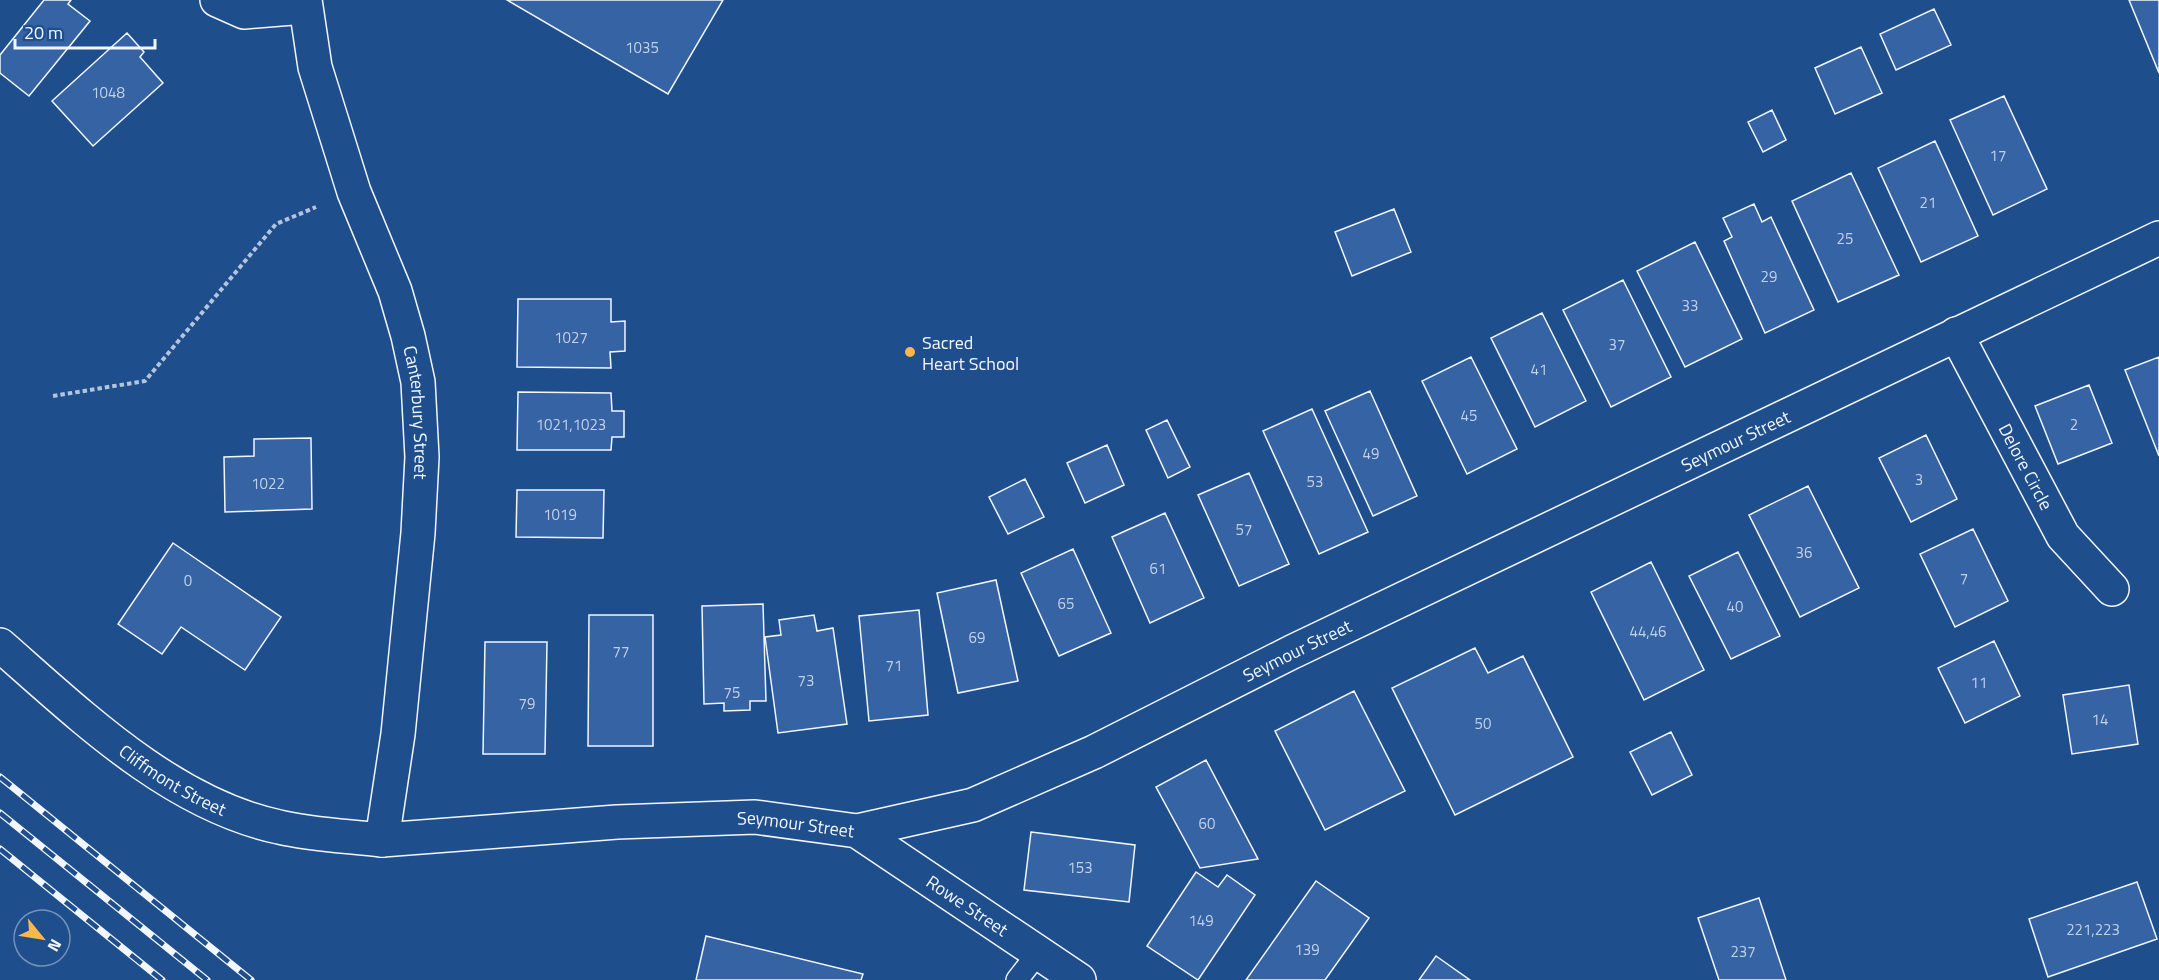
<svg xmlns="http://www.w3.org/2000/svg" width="2159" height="980" viewBox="0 0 2159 980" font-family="'Titillium Web',sans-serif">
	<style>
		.building { fill: #3563a3; stroke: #f2f6ff; stroke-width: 1.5 }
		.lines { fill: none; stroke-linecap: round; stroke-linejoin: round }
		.lane-casing { stroke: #f2f6ff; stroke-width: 24 }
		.street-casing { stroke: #f2f6ff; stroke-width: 36 }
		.secondary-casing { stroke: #f2f6ff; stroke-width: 36 }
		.path { stroke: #b3c4dc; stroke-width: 4; stroke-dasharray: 4.5 3; stroke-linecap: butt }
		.lane { stroke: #1f4e8c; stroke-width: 21 }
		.street { stroke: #1f4e8c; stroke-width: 33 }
		.secondary { stroke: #1f4e8c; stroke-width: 33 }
		.rail-casing { stroke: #f2f6ff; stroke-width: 7 }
		.rail { stroke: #1f4e8c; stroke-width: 4.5; stroke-dasharray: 14; stroke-linecap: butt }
		.poi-dot { fill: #ffb74d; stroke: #1f4e8c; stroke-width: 2 }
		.labels { text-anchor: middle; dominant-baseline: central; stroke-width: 4.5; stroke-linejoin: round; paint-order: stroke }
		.number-label { font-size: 15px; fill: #c3d1e8 }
		.poi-label { font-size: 18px; fill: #f2f6ff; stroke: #1f4e8c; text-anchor: start }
		.street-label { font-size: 18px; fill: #f2f6ff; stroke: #1f4e8c }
	</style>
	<rect width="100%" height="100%" fill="#1f4e8c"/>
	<path class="building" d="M44 0H71L68 4 90 21 29 96 0 73V55Z
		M507 0H723L668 94Z
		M2129 0H2159V73Z
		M1934 9 1951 45 1896 70 1880 34Z
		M127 33 144 52 140 57 163 83 93 146 52 101Z
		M1861 47 1882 93 1835 114 1815 68Z
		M2004 96 2047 189 1993 215 1950 120Z
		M1772 110 1786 140 1763 152 1748 122Z
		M1935 141 1978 236 1921 262 1878 168Z
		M1851 173 1899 275 1838 302 1792 201Z
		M1754 204 1762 222 1771 217 1814 310 1765 333 1724 241 1732 237 1723 218Z
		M1394 209 1411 252 1352 276 1335 232Z
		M1695 242 1742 339 1685 367 1637 271Z
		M1623 280 1671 377 1611 407 1563 310Z
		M518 299H611V322L625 321V351L610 352 611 368 517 367Z
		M1542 313 1586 401 1535 427 1491 338Z
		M1471 357 1517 449 1467 474 1422 381Z
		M2159 357V456L2125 370Z
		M2089 385 2112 443 2058 464 2035 406Z
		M1370 391 1417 496 1373 516 1325 411Z
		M518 392 611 393 612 411H624V437H612L611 450H517Z
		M1312 409 1368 532 1319 554 1263 431Z
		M1167 420 1190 467 1168 478 1146 430Z
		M1926 435 1957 499 1911 522 1879 458Z
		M311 438 312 509 225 512 224 457 254 456V439Z
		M1107 445 1124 485 1085 503 1067 463Z
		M1249 473 1289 564 1239 586 1198 495Z
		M1025 479 1044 517 1008 534 989 497Z
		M1808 486 1859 588 1800 617 1749 515Z
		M517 490H604L603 538 516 537Z
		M1165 513 1204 598 1150 623 1112 537Z
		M1973 529 2008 601 1955 627 1920 554Z
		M173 543 281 617 245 670 181 627 162 654 118 624Z
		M1073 549 1111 633 1059 656 1021 573Z
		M1738 552 1780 636 1731 659 1689 576Z
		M1651 562 1704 670 1644 700 1591 592Z
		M996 580 1018 681 958 693 937 593Z
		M763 604 766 701H750V710L724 711V703L704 704 702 606Z
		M919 610 928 715 869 721 859 616Z
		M589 615H653V746H588Z
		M814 615 817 631 833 628 847 724 778 733 765 637 781 635 779 620Z
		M1994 641 2020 696 1965 723 1938 668Z
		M485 642H547L545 754H483Z
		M1475 648 1488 673 1523 656 1573 757 1455 815 1392 688Z
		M2129 685 2138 744 2072 754 2063 695Z
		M1354 691 1405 791 1325 830 1275 731Z
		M1671 732 1692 775 1652 795 1630 752Z
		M1206 760 1258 859 1200 868 1156 787Z
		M1031 832 1135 845 1129 902 1024 890Z
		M1196 872 1218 887 1227 875 1255 895 1198 980 1147 946Z
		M1316 881 1369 918 1325 980H1246Z
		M2137 882 2157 939 2048 977 2029 919Z
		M1759 898 1786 980H1719L1698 918Z
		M706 936 863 974 861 980H696Z
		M1436 956 1470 980H1419Z"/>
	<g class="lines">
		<defs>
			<path id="lane" d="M1017 980 1038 953"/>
			<g id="street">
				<path d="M217 0 244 12 305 7"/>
				<path id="s1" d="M1956 334 2063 536 2112 589"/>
				<path id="s2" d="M0 645C80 715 171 804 279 827 312 835 348 836 382 840"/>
				<path id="s3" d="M857 831 973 805 1094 752 1292 652 2159 238"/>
			</g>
			<g id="secondary">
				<path id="s4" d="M305 0 315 67 354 192 395 291 408 336 418 382 422 457 418 533 398 734 382 840 617 822 755 817 857 831 1079 980"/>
			</g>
		</defs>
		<use href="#lane" class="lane-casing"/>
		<use href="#street" class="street-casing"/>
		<use href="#secondary" class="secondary-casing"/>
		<path class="path" d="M53 396 145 381 276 224 316 207"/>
		<use href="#lane" class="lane"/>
		<use href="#street" class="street"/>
		<use href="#secondary" class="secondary"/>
		<defs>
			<path id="rail" d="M0 777 251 980
				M0 813 207 980
				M0 849 162 980"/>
		</defs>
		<use href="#rail" class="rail-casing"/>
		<use href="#rail" class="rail"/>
	</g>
	<circle class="poi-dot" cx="910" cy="352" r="6"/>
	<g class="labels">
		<g class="number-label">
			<text x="642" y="47">1035</text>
			<text x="108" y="92">1048</text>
			<text x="1998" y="155">17</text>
			<text x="1928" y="202">21</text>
			<text x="1845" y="238">25</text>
			<text x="1769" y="276">29</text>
			<text x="1690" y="305">33</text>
			<text x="571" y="337">1027</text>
			<text x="1617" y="344">37</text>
			<text x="1539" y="369">41</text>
			<text x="1469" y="415">45</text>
			<text x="571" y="424">1021,1023</text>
			<text x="2074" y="424">2</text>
			<text x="1371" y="453">49</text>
			<text x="1919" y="479">3</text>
			<text x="1315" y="481">53</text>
			<text x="268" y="483">1022</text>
			<text x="560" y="514">1019</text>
			<text x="1244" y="529">57</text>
			<text x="1804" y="552">36</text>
			<text x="1158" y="568">61</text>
			<text x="1964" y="578">7</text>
			<text x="188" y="580">0</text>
			<text x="1066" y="603">65</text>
			<text x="1735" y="606">40</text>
			<text x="1648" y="631">44,46</text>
			<text x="977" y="637">69</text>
			<text x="621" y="651">77</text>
			<text x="894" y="665">71</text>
			<text x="806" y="680">73</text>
			<text x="1979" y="682">11</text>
			<text x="732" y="692">75</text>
			<text x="527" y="703">79</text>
			<text x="2100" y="719">14</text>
			<text x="1483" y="723">50</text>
			<text x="1207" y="823">60</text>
			<text x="1080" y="867">153</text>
			<text x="1201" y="920">149</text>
			<text x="2093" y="929">221,223</text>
			<text x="1307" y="949">139</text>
			<text x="1743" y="951">237</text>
		</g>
		<g class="poi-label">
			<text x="922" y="342">Sacred<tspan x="922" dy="21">Heart School</tspan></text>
		</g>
		<g class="street-label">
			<text stroke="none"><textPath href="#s4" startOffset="430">Canterbury Street</textPath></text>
			<text stroke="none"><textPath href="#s3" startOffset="964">Seymour Street</textPath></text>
			<text stroke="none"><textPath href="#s1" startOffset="150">Delore Circle</textPath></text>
			<text stroke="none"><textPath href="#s3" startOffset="478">Seymour Street</textPath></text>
			<text stroke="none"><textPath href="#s2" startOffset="220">Cliffmont Street</textPath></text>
			<text stroke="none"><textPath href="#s4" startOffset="1275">Seymour Street</textPath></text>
			<text stroke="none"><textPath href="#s4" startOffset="1470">Rowe Street</textPath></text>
		</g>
	</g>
	<g transform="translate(42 938) rotate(120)"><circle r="28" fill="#1f4e8c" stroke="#7391ba" stroke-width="1.5"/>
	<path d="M0-4.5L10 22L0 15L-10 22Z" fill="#ffb74d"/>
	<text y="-9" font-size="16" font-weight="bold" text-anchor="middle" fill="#f2f6ff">N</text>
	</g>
	<path d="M15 39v9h140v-9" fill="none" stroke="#f2f6ff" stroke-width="3"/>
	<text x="24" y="39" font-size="18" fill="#f2f6ff" stroke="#1f4e8c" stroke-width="4.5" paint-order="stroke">20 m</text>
</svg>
